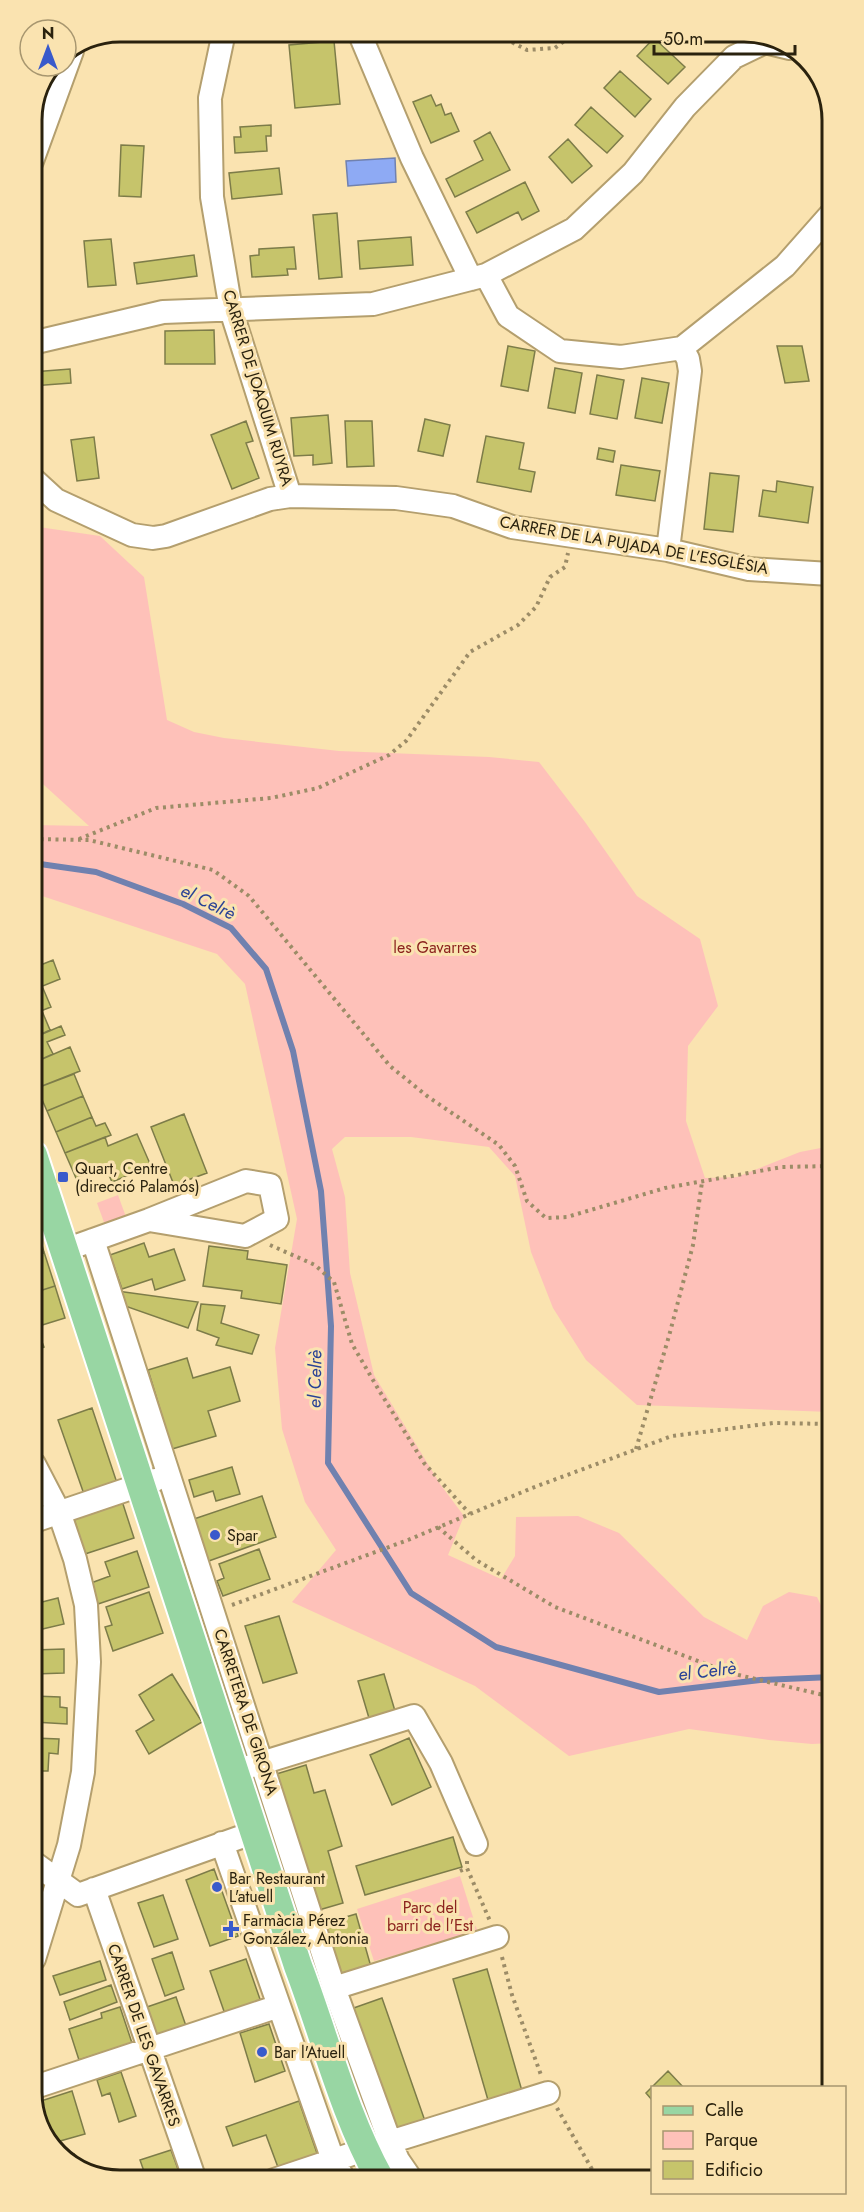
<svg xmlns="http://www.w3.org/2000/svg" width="864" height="2212" viewBox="0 0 864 2212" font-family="Jost,sans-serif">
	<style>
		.green { fill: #fec1b9 }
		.water { fill: #8eaaf4; stroke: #7081af; stroke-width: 1.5 }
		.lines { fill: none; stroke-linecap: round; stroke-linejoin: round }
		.stream { stroke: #7081af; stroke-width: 6 }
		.building { fill: #c6c46b; stroke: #7d7c49; stroke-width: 1.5 }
		.minor-casing { stroke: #b49f6e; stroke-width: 26 }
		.major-casing { stroke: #fff; stroke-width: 32 }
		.path { stroke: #9c8c67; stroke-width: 4; stroke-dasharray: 3 4.5; stroke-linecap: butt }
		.minor { stroke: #fff; stroke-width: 22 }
		.major { stroke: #98d6a3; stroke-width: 28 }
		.poi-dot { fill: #395acb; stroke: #fae3b0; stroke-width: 2 }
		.labels { text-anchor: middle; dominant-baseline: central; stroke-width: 6; stroke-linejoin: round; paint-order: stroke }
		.street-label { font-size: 16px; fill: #2a220e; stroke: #fae3b0 }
		.park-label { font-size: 16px; fill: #8b221e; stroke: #fae3b0 }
		.poi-label { font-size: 16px; fill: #2a220e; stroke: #fae3b0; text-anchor: start }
		.water-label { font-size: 18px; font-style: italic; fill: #294296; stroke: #fae3b0 }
		.rim { fill: none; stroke: #2a220e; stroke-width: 3 }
	</style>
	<rect width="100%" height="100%" fill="#fae3b0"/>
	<path class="green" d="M32 526 100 536 144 577 167 720 194 732 224 738 339 751 489 757 539 762 585 822 637 896 700 939 718 1006 688 1046 686 1121 705 1178 737 1177 800 1152 831 1146V1412L637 1405 586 1360 553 1308 531 1252 515 1176 489 1147 411 1137H345L332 1149 345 1197 350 1273 374 1375 440 1484 464 1516 448 1555 501 1579 515 1556 516 1517 578 1516 619 1533 704 1617 747 1640 763 1606 789 1592 817 1597 832 1629V1743L812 1744 769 1740 689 1729 569 1756 475 1686 292 1602 336 1550 305 1502 282 1429 275 1348 297 1219 245 984 217 954 33 893V825L89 826 33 775Z
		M118 1195 126 1217 105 1225 97 1203Z
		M460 1876 478 1933 374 1961 357 1909Z"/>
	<path class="water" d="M395 158 396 182 348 186 346 161Z"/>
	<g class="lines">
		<path class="stream" d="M33 863 96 872 183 904 231 928 266 969 293 1051 321 1191 331 1326 328 1463 411 1593 496 1647 659 1692 760 1680 832 1677"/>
	</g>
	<path class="building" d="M654 38 685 67 668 84 637 56Z
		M334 41 340 104 295 108 289 45Z
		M620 71 651 99 635 117 604 88Z
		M431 95 436 106 441 104 445 115 451 113 459 131 431 143 413 102Z
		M591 107 623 136 607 153 575 125Z
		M271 125V136H266L267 151 235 153 234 137H241L240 127Z
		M490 132 510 170 455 197 446 179 483 160 474 141Z
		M568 139 592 166 572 183 549 157Z
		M121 145 144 146 141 197 119 196Z
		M279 168 282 194 232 199 229 173Z
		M525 182 539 211 522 220 518 212 477 233 466 212Z
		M337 213 342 277 319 279 313 215Z
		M411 237 413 265 360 269 358 241Z
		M111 239 116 285 88 287 84 241Z
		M294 247 296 269H287L288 275 252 277 250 256 259 255V249Z
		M194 255 197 276 137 284 134 263Z
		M214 330 215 364H165V331Z
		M508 346 535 351 528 391 501 386Z
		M777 346H802L809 381 785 383Z
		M555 368 582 373 575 413 548 408Z
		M70 369 71 383 32 386V372Z
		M597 375 624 380 617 419 590 414Z
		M642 378 669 383 662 423 635 418Z
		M328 415 332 463 313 465V455L294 456 291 418Z
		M425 419 450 425 443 456 418 451Z
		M246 421 253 441 246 443 259 478 232 489 211 435Z
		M345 421H372L374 466 347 467Z
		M486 436 524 443 519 469 535 472 531 492 477 482Z
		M94 437 99 478 77 481 71 440Z
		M599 448 615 451 613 462 597 459Z
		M621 465 660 471 655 501 616 495Z
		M710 473 739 476 733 532 704 529Z
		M777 481 813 487 808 523 759 516 763 490 776 492Z
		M53 960 60 979 33 990V968Z
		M42 986 51 1007 33 1014V990Z
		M42 1011 50 1030 33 1038V1014Z
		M61 1026 65 1035 47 1042 53 1054 33 1063V1038Z
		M70 1047 80 1071 37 1088 33 1079V1063Z
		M74 1074 83 1096 47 1111 37 1088Z
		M83 1096 92 1117 56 1132 47 1111Z
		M184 1114 207 1173 174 1185 151 1127Z
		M92 1117 96 1126 105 1123 111 1135 65 1153 56 1132Z
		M137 1134 151 1166 112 1182 105 1166 76 1178 65 1153 105 1137 108 1146Z
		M37 1228 44 1252 33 1256V1229Z
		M144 1243 149 1257 174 1249 185 1280 155 1290 152 1279 122 1289 110 1255Z
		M209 1246 248 1251 247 1259 287 1265 281 1304 241 1298 242 1291 203 1286Z
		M44 1252 55 1286 33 1293V1256Z
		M55 1286 65 1318 39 1326 33 1308V1293Z
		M117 1291 198 1302 188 1328 125 1306Z
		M201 1304 225 1306 221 1323 259 1335 252 1354 216 1345 219 1338 197 1330Z
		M36 1326 44 1347 33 1352V1327Z
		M187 1358 193 1378 230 1367 240 1401 208 1411 216 1436 172 1449 148 1370Z
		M92 1408 118 1486 85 1497 58 1420Z
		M232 1467 240 1494 216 1501 213 1491 194 1497 189 1480Z
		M262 1496 276 1537 206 1562 191 1520Z
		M122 1501 134 1538 85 1554 73 1516Z
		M259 1549 270 1579 223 1596 217 1581 224 1578 219 1564Z
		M137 1551 149 1587 98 1604 91 1583 110 1576 105 1562Z
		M149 1592 163 1633 113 1651 105 1627 112 1625 106 1607Z
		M58 1598 64 1624 34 1631V1604Z
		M279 1616 297 1673 263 1683 245 1626Z
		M64 1649V1673L34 1674V1650Z
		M172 1674 202 1722 149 1754 136 1731 154 1720 139 1695Z
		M384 1674 395 1711 369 1718 358 1681Z
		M34 1696 60 1697V1707L67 1708V1724L34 1722Z
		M34 1738 59 1739 58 1754 49 1753 48 1771H34Z
		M409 1738 431 1787 392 1805 370 1755Z
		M306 1765 314 1793 325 1790 342 1846 328 1851 343 1903 312 1912 273 1775Z
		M453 1837 462 1867 365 1895 356 1866Z
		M214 1869 238 1936 210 1946 186 1880Z
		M163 1895 178 1939 154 1947 138 1903Z
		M356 1914 371 1967 338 1977 322 1924Z
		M172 1952 184 1989 165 1996 152 1959Z
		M246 1959 262 2005 226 2017 210 1971Z
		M100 1961 106 1980 60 1995 53 1976Z
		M487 1969 522 2091 488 2100 453 1979Z
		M111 1985 117 2002 70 2020 64 2002Z
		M176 1997 186 2026 157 2036 147 2007Z
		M382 1998 425 2121 390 2133 348 2010Z
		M120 2007 132 2043 79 2060 69 2029 102 2018 101 2013Z
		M269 2024 285 2071 255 2082 240 2033Z
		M668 2071 684 2088H652V2100L646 2093Z
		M121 2072 136 2116 119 2122 110 2093 102 2096 97 2080Z
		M72 2091 85 2134 53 2143 41 2101Z
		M299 2101 318 2156 279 2170 266 2135 233 2146 226 2127Z
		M171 2150 182 2180H147L140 2160Z
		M74 2154 78 2167 66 2162 63 2158Z"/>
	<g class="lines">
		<defs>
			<path id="minor" d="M224 32 210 98 212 197 231 310 290 496
				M359 32 412 158 471 279
				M32 161 72 51
				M486 275 508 316 560 351 621 357 682 348 785 266 830 215
				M32 343 163 312 373 304 486 275 574 229 633 173 685 107 734 57 765 42 790 48
				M32 478 56 500 132 535 153 538 166 536 270 499 290 496 396 498 453 506 512 527 668 550 749 569 830 574
				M668 550 690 371 688 359 682 348
				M93 1240 334 1988 390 2142 398 2160 411 2179
				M79 1245 149 1220 246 1181 270 1185 277 1219 245 1236 149 1220
				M34 1464 59 1512 75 1559 86 1605 89 1662 83 1772 69 1845 34 1959
				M34 1521 155 1480
				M248 1767 414 1716 441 1763 476 1844
				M222 1843 333 2160 344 2179
				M34 1863 78 1895 255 1832
				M94 1889 195 2180
				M334 1988 497 1937
				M35 2087 279 2006
				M274 2180 364 2150 548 2093"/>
			<path id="major" d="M33 1155 298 1966C325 2037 343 2112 380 2179"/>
		</defs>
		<use href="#minor" class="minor-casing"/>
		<use href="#major" class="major-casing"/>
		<path class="path" d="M492 32 527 50 555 48 576 32
			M33 839 89 840 213 870 249 896 390 1066 427 1096 499 1145 515 1166 527 1201 546 1218 567 1217 665 1188 782 1167 831 1166
			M79 839 156 808 271 798 318 788 389 755 406 741 470 652 518 625 536 607 550 577 565 567 568 553
			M270 1245 315 1265 334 1282 352 1344 380 1392 424 1463 470 1514
			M636 1449 669 1336 693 1245 702 1182
			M438 1527 476 1560 555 1607 730 1673 832 1697
			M232 1605 408 1540 532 1488 672 1436 773 1423 831 1424
			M467 1861V1868L490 1921
			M460 1871 467 1868
			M502 1957 512 1995 541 2075
			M557 2108 597 2178"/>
		<use href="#minor" class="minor"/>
		<use href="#major" class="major"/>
	</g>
	<g class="poi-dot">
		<rect x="57" y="1171" width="12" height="12" rx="3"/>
		<circle cx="215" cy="1535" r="6"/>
		<circle cx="217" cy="1887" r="6"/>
		<path d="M228 1920h6v6h6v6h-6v6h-6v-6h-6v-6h6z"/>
		<circle cx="262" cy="2052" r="6"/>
	</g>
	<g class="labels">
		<g class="street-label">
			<text transform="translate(258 388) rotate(73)">CARRER DE JOAQUIM RUYRA</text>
			<text transform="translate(634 545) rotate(10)">CARRER DE LA PUJADA DE L'ESGLÉSIA</text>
			<text transform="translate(246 1712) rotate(72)">CARRETERA DE GIRONA</text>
			<text transform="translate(144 2035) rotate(71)">CARRER DE LES GAVARRES</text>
		</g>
		<g class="park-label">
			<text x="435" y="947">les Gavarres</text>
			<text x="430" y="1907">Parc del<tspan x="430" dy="18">barri de l'Est</tspan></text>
		</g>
		<g class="poi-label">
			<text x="75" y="1168">Quart, Centre<tspan x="75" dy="18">(direcció Palamós)</tspan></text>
			<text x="227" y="1535">Spar</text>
			<text x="229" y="1878">Bar Restaurant<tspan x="229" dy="18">L'atuell</tspan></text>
			<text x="243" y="1920">Farmàcia Pérez<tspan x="243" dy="18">González, Antonia</tspan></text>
			<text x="274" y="2052">Bar l'Atuell</text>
		</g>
		<g class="water-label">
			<text transform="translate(208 902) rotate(26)">el Celrè</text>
			<text transform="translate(315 1379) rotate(-89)">el Celrè</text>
			<text transform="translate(707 1671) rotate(-7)">el Celrè</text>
		</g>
	</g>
	<path d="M0 0H864V2212H0ZM120 42H744A78 78 0 0 1 822 120V2092A78 78 0 0 1 744 2170H120A78 78 0 0 1 42 2092V120A78 78 0 0 1 120 42Z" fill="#fae3b0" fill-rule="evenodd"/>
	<path class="rim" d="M120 42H744A78 78 0 0 1 822 120V2092A78 78 0 0 1 744 2170H120A78 78 0 0 1 42 2092V120A78 78 0 0 1 120 42Z"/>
	<rect x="651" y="2086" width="195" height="108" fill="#fae3b0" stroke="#a7966f" stroke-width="1.5"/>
	<rect x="663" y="2106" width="30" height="9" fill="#98d6a3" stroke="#a7966f" stroke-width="1.5"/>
	<text x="705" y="2116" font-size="18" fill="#2a220e">Calle</text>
	<rect x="663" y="2131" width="30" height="18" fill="#fec1b9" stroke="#a7966f" stroke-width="1.5"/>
	<text x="705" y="2146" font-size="18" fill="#2a220e">Parque</text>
	<rect x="663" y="2161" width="30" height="18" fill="#c6c46b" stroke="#a7966f" stroke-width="1.5"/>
	<text x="705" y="2176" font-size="18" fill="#2a220e">Edificio</text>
	<g transform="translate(48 48)"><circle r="28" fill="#fae3b0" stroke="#a7966f" stroke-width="1.5"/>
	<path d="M0-4.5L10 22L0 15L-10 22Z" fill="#395acb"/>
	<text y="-9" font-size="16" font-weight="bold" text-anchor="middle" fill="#2a220e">N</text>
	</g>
	<path d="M654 45v9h141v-9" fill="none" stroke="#2a220e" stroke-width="3"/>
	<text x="663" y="45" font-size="18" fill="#2a220e" stroke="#fae3b0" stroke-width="4.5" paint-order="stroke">50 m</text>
</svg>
